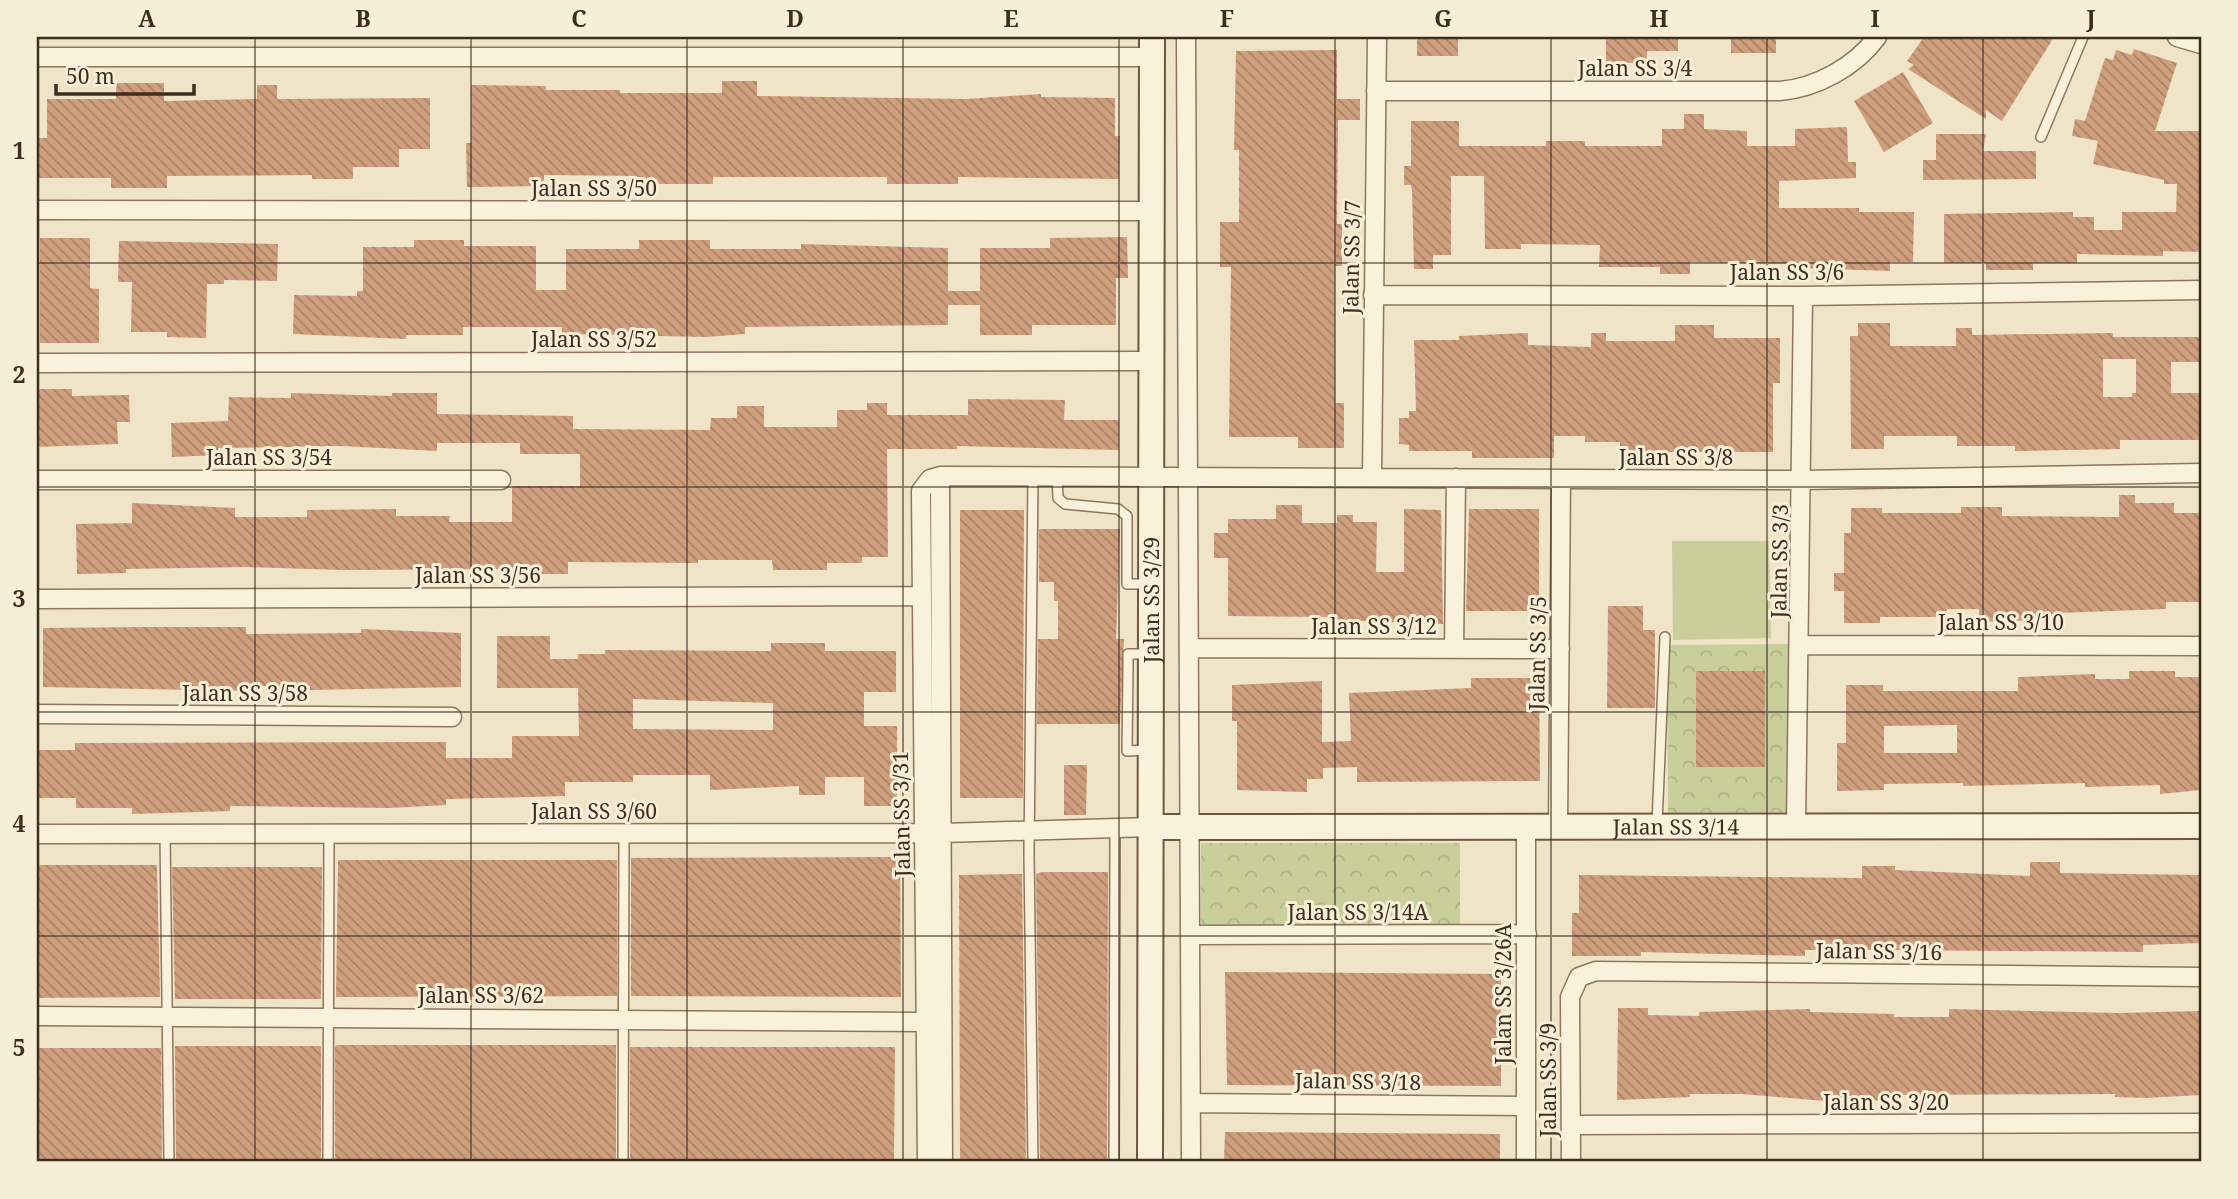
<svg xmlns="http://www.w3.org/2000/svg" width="2238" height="1199" viewBox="0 0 2238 1199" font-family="'Noto Serif',serif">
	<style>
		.park { fill: url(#park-crowns) }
		.garden { fill: #c9cf9b }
		.building { fill: url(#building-back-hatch); fill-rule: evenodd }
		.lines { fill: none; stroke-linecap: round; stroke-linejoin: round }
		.lane-casing { stroke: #8d765c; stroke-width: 12 }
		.street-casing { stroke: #8d765c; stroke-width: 21 }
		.secondary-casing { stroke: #6f573f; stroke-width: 28 }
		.lane { stroke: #faf1dc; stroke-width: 9 }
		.street { stroke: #faf1dc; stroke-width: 18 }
		.secondary { stroke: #faf1dc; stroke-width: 24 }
		.grid { fill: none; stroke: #3d2e20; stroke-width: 2; stroke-opacity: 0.55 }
		.labels { text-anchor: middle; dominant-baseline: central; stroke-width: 6; stroke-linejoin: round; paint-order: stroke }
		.street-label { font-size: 21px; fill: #3d2e20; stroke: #f7eed8 }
		.neatline { fill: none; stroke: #3d2e20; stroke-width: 2.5 }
		.grid-label { font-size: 23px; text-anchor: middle; font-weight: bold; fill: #3d2e20 }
	</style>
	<defs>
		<pattern id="park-crowns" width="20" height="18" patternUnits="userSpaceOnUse" patternTransform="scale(1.75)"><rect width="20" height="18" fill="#c9cf9b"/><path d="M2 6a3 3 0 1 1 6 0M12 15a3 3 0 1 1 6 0" fill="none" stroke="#aeb285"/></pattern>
		<pattern id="building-back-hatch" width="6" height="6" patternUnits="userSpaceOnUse" patternTransform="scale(1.75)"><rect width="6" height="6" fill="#cf9f7d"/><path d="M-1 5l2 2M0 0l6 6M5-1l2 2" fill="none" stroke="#a98266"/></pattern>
	</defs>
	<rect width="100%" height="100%" fill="#f0e4c8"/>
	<path class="park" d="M1793 644 1794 812 1668 813 1667 645Z
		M1201 843H1460V927H1201Z"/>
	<path class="garden" d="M1672 541H1769L1771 638 1673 640Z"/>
	<path class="building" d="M1417 37H1458V56H1417Z
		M1606 37H1678V51H1647V63H1606Z
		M1731 37H1776V53H1731Z
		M1924 37H2054L2002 121 1986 110V119L1908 69 1914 65 1907 61Z
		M2134 49 2177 63 2155 131H2201V252L2163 251V256L2077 254V263H2033V270H1986V263H1944V214L2073 212V217H2094V230H2122V212H2176L2177 184H2164V180L2093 164 2098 141 2072 136 2075 119 2085 121 2105 58 2113 60 2116 50 2132 55Z
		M1337 50V99H1360V120H1338L1337 224H1342V266H1335V403H1344V448H1298V437H1229L1231 267H1220V222H1239V150H1234L1236 51Z
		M1903 72 1933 123 1884 152 1854 101Z
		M722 81H757V96L967 99 1041 94V97L1115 98V136H1120L1119 179 958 177V184H887V177H713V184H637V176L544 175V186L467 187 466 143H471V85L546 86V90H620V93H722Z
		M116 83H164V101L257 99V85H277V99L430 98V149H399V167H353V179H312V175L167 176V188H111V178H39V138H47V99H116Z
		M1684 114H1704V129L1747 131V146H1795V129L1847 127 1848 162H1856V178L1779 181V208H1859V212H1914L1913 262H1890V271L1802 268V264L1690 262V274H1660V267H1599L1600 245 1521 244V249H1485L1484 176H1451V255H1433V269H1414L1412 191 1411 185H1404V166H1411V121H1459V146H1546V141H1585V146H1662V129H1684Z
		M1936 134H1986L1983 151H2036V179L1923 180V160H1936Z
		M1127 237 1128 278H1116V325H1032V335H980V305H948V325L745 327V334L706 337 562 334V327H463V335H406V339L293 334 294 295 357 296V291H363V247H414V240H464V246H536V290H566V249H639V240H710V249H801V244L948 248V291H980V248H1050V238Z
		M40 238H90V288L99 289V343H40Z
		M119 241 278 244 277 281 224 280V284H207L206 338 167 337V332H131L132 282H118Z
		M1858 323H1890V346H1956V328H1972V335L2113 333V337H2201V362H2171V393H2201V440H2120V449L2015 451V446H1957V436H1884V449H1851L1850 336H1858ZM2103 359H2136V393H2132V397H2103Z
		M1675 325H1714V338H1780V383H1773V452H1620V442H1585V436H1554V458H1472V451H1409V445L1399 444V418H1409V411H1416L1414 340H1459V336L1528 333V345L1591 347V333H1606V341H1675Z
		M37 389H72V396L129 395 130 422H117L118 444 37 447Z
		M291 393 392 396V393H437V414L573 416V429L710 430 711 418H737V406H764V427H837V410H867V403H887V415H968V399L1065 400 1064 420H1119V450L957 446V449H887L888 557H862V563H827V570H773L772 560H698V563L568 562V574H512V569L343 570 245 567 126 569V573L77 574 76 524 132 523V503L235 508V517H307V510L396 509V516H450L449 522H512V486H580V454H520V443H437V451L342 446 218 448 219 455 172 457 171 423 228 421 229 397 291 398Z
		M2119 495H2135V503H2174V513H2201V602H2166V609L2058 613V623H2043V620L1979 622V609H1947V617H1880V623H1844V591H1834V573H1844V533H1851V508H1882V513H1961V507H2002V516L2119 517Z
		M1276 505H1302V523H1337V515H1353V522H1377L1376 572H1404V509L1441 510 1443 624 1335 620V617L1228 616V558H1214V533H1228V519H1276Z
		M1469 509H1539V611H1466Z
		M960 510H1024L1023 798H960Z
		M1039 529H1120L1116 639H1124L1120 724H1037L1038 639H1058V601H1054V582H1039Z
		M1608 606H1643V630H1655V708H1607Z
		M145 627H246V634L361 633V629L461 633V687L310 690V686H246V691L43 687V628Z
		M497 636H550V659H578V654H605V650L771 651V643H825V651H896V692H864V726H897V806H864V777H825V795H799V786L710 790V775H633V782H565V796L446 799V805L389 808 230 806V811L132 814V808H76V798H37V750H75V743L446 742V758H512V736H579L578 688H497ZM633 699 773 703V730L633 729Z
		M1696 671H1765V767H1696Z
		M2129 671H2175V677H2201V790L2160 794V785L2085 787V783L1963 786V783L1884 784V790L1837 791V743H1846V685H1883V691H2018V677L2095 674V679H2129ZM1957 725V753H1884V726Z
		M1471 678H1539L1540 781 1357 782V767L1323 768V779H1307V792L1237 790V721H1232V685L1322 681V742L1351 741 1349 693 1471 688Z
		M1064 765H1087L1086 815H1064Z
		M900 857 901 997 631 996V858Z
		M338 860H617V996L336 997Z
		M2030 862H2060V873L2201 875V943L2143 945V952L1892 950H1805V956L1641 952V956H1572V913H1579V875L1862 878V866H1895V870L2030 876Z
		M37 865H157L160 997 37 998Z
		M172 867H322L321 999H175Z
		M1042 872H1108L1107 1162H1040L1036 874Z
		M1022 874 1026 1162H960L959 875Z
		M1225 972 1501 974V1086L1227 1085Z
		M1618 1008H1648V1015L1699 1016V1012L1810 1009V1012L1894 1014V1017H1949V1009L2117 1013 2201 1011V1095L2145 1098 2115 1097V1094L1894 1095V1100L1825 1101 1742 1094H1690V1097L1617 1100Z
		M338 1045H616V1162H335V1046Z
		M175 1046H321V1162H176Z
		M630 1047H895L894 1162H630Z
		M37 1048H161L162 1162H37Z
		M1225 1132 1500 1134V1162H1224Z"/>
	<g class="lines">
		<defs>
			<path id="lane" d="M2041 137 2083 37
				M1057 476 1058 498 1065 504 1118 509 1127 516V584H1149
				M1149 750 1127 751 1128 667V654H1150
				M1657 824 1665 637
				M165 833 169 1162
				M328 1162 329 833
				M623 1162 624 833
				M1033 1162 1029 854 1033 476
				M1114 1162 1115 828"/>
			<path id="street" d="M1186 37 1191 1162
				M2177 37 2201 44
				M37 57H1152
				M1376 91H1780C1816 88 1855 67 1877 37
				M37 210 1151 211
				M1373 295 1803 296 2201 290
				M37 363 1151 361
				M940 476 943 1162
				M1372 477 1377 37
				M37 480H501
				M37 599 920 596
				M1800 645 2201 646
				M1189 648 1560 649
				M1454 649 1456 478
				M37 714 452 717
				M1558 827 1561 479
				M1796 827 1803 296
				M37 834 943 833 1151 827
				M1190 935 1527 934
				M37 1016 925 1022
				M1191 1103 1525 1106
				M1571 1125 2201 1123
				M927 1162 921 491 930 479 940 476 1803 480 2201 473
				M1526 1162V827
				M1571 1162 1570 997 1579 977 1596 971 2201 977"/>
			<g id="secondary">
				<path id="s1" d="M1151 827 2201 826"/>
				<path id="s2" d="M1150 1162 1152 37"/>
			</g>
		</defs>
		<use href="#lane" class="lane-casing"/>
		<use href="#street" class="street-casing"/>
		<use href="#secondary" class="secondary-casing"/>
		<use href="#lane" class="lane"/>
		<use href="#street" class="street"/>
		<use href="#secondary" class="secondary"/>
	</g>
	<path class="grid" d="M255 37V1162M471 37V1162M687 37V1162M903 37V1162M1119 37V1162M1335 37V1162M1551 37V1162M1767 37V1162M1983 37V1162M37 263H2201M37 487H2201M37 712H2201M37 936H2201"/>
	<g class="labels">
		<g class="street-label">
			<text x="1635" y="68">Jalan SS 3/4</text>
			<text x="594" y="188">Jalan SS 3/50</text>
			<text transform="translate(1351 257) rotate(-89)">Jalan SS 3/7</text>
			<text x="1787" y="272">Jalan SS 3/6</text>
			<text x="594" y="339">Jalan SS 3/52</text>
			<text x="269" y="457">Jalan SS 3/54</text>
			<text x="1676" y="457">Jalan SS 3/8</text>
			<text transform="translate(1779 561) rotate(-89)">Jalan SS 3/3</text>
			<text x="478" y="575">Jalan SS 3/56</text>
			<text stroke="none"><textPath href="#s2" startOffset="562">Jalan SS 3/29</textPath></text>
			<text x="2001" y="622">Jalan SS 3/10</text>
			<text x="1374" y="626">Jalan SS 3/12</text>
			<text transform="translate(1537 653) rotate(-89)">Jalan SS 3/5</text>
			<text x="245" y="693">Jalan SS 3/58</text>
			<text x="594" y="811">Jalan SS 3/60</text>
			<text transform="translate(901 814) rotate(-91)">Jalan SS 3/31</text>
			<text stroke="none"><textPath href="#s1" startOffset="525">Jalan SS 3/14</textPath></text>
			<text x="1358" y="912">Jalan SS 3/14A</text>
			<text transform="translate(1879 951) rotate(1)">Jalan SS 3/16</text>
			<text transform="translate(1503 994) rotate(-90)">Jalan SS 3/26A</text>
			<text x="481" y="995">Jalan SS 3/62</text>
			<text transform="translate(1548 1080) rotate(-90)">Jalan SS 3/9</text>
			<text transform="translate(1358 1081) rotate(1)">Jalan SS 3/18</text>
			<text x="1886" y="1102">Jalan SS 3/20</text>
		</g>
	</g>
	<rect width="2238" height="1199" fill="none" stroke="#f7eed8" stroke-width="77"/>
	<path d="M56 84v10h138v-10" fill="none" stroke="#3d2e20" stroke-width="3.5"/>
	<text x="66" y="84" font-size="21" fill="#3d2e20" stroke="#f7eed8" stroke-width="5" paint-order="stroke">50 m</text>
	<rect x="38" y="38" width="2162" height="1122" class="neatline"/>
	<g class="grid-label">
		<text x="147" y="27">A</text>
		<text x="363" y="27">B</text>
		<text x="579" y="27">C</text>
		<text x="795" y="27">D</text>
		<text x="1011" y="27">E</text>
		<text x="1227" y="27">F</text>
		<text x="1443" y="27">G</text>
		<text x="1659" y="27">H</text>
		<text x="1875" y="27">I</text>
		<text x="2091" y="27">J</text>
		<text x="19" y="159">1</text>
		<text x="19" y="383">2</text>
		<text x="19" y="607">3</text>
		<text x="19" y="832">4</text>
		<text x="19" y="1056">5</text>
	</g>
</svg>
